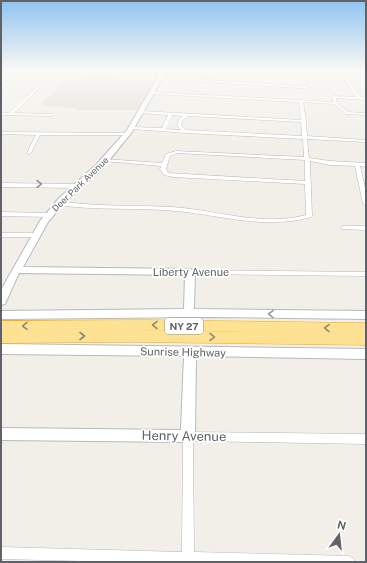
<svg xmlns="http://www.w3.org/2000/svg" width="367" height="563" viewBox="0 0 367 563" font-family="'Public Sans',sans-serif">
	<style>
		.education { fill: #e1ded6 }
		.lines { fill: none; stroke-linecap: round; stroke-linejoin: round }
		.street-casing { stroke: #b5b8bc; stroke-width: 1 }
		.secondary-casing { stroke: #b6babf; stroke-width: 2 }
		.highway-casing { stroke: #f9ab00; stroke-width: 1 }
		.street { fill: #fff; fill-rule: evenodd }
		.secondary { fill: #fff; fill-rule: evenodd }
		.highway { fill: #fde293; fill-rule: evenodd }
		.oneway { stroke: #979a9d }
		.oneway2 { stroke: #8e8975 }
		.labels { text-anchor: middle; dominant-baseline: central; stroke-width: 3.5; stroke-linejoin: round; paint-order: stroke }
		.far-street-label { font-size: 9px; fill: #5f6368; stroke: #fff }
		.shield { fill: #fff; stroke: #8f9295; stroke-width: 1 }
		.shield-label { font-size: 10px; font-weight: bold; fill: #5f6368 }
		.street-label { font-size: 11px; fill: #5f6368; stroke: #fff }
		.near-street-label { font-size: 13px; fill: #5f6368; stroke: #fff }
	</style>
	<rect width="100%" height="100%" fill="#f1efe8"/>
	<path class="education" d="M93 71 107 72 101 78 120 79V81H154L138 110H76L77 108H64L63 107 58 106 52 107 41 104 64 81H82Z"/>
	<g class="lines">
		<defs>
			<path id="street" d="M21 70H25L1 90V87Z
				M55 70H58L14 113 51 114H52V116L1 115V113H9Z
				M88 70H91L82 82H80V80Z
				M109 70 163 72 165 73 163 74 124 72 115 83 113 82 121 72Z
				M242 70H261L306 74 312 77 313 85 308 88H300L161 79 159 78 161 77 300 86H307L309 85 308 78 305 76Z
				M338 70H341L361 97 366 98V100L336 98 337 103 348 112 366 113V115L346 114 334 104 303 102 306 121 307 136 366 140V142L307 139 309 158 330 161 366 163V167L360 166 366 192V206L363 204 355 166 330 165 310 161 312 216 311 217C264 230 222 215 175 211 136 207 98 211 59 205L56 203 59 201C97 207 134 205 172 207 217 210 262 227 306 215L305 184 173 177 164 175 160 169 161 166 104 161 102 160 104 159 162 163 166 154 176 151 304 157 303 139 186 133 132 129 130 128 132 127 162 128 168 115 141 113V111H142L301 120 299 102 153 94 151 93 153 92 333 102 332 97 334 96 356 97ZM172 115 183 116 179 119 177 125 181 130 166 129ZM188 116 301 122 302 136 186 130 181 125 183 120ZM177 153 305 160V181L168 173 166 169 170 156Z
				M1 132 127 133 129 134 127 135H40L31 153 29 154 27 153 36 135 1 134Z
				M1 183 77 184 80 186 77 188 1 187Z
				M1 212 49 213 52 215 49 217 1 216Z
				M343 226H366V230L341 229 340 228 341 227Z
				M1 233H35L38 235 35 237H1Z
				M188 270 366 272V276L190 274 187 272Z
				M188 432 366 434V444L193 441 194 552 349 556 353 558 355 562H125L1 559V547L182 552 183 436 185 433Z"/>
			<path id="secondary" d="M162 70H167L132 132 102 169 65 202 48 222 23 267 190 269 195 272 194 309 366 311V319L210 317 1 319V311L184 309 185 275 19 273 5 304 1 305V290L40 221 59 198 96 165 127 130Z
				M1 344 366 349V359L196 356 195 436 193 441 188 442 1 440V428L181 430 184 356 1 354Z"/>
			<path id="highway" d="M147 320 366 323V345L131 342 1 343V321ZM139 330H147L245 332Z"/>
		</defs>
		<use href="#street" class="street-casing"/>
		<use href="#secondary" class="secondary-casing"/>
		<use href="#highway" class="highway-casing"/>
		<use href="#street" class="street"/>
		<use href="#secondary" class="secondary"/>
		<use href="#highway" class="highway"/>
	</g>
	<defs><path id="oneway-chevron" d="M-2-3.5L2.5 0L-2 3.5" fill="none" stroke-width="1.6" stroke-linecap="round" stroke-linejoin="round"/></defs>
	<g class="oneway">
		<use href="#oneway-chevron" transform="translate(39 184)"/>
		<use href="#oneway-chevron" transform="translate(271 314) rotate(-179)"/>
	</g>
	<g class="oneway2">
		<use href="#oneway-chevron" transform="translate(155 325) rotate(-179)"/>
		<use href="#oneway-chevron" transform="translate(25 326) rotate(179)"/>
		<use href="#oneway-chevron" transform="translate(327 328) rotate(-179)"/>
		<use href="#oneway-chevron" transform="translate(82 336)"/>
		<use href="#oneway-chevron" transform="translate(212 337) rotate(1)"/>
	</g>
	<linearGradient id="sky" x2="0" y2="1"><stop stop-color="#8fc3f1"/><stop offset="0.47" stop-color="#f9f8f5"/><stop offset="1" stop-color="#f9f8f5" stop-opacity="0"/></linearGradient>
	<rect width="367" height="149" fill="url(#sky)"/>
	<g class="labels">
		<g class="far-street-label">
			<text transform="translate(80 184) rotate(-44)">Deer Park Avenue</text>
		</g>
		<rect class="shield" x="165" y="318" width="38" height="16" rx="3"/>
		<g class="shield-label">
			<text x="184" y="326">NY 27</text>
		</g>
		<g class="street-label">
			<text x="191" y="272">Liberty Avenue</text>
			<text transform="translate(183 352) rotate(1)">Sunrise Highway</text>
		</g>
		<g class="near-street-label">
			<text transform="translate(184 436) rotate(1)">Henry Avenue</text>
		</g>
	</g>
	<rect width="367" height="563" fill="none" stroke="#5f6368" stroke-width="4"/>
	<g transform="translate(339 535) rotate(15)" stroke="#ffffff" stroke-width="3" paint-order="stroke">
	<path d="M0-3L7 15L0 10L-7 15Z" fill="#5f6368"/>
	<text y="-6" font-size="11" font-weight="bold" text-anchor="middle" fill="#5f6368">N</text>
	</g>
</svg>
